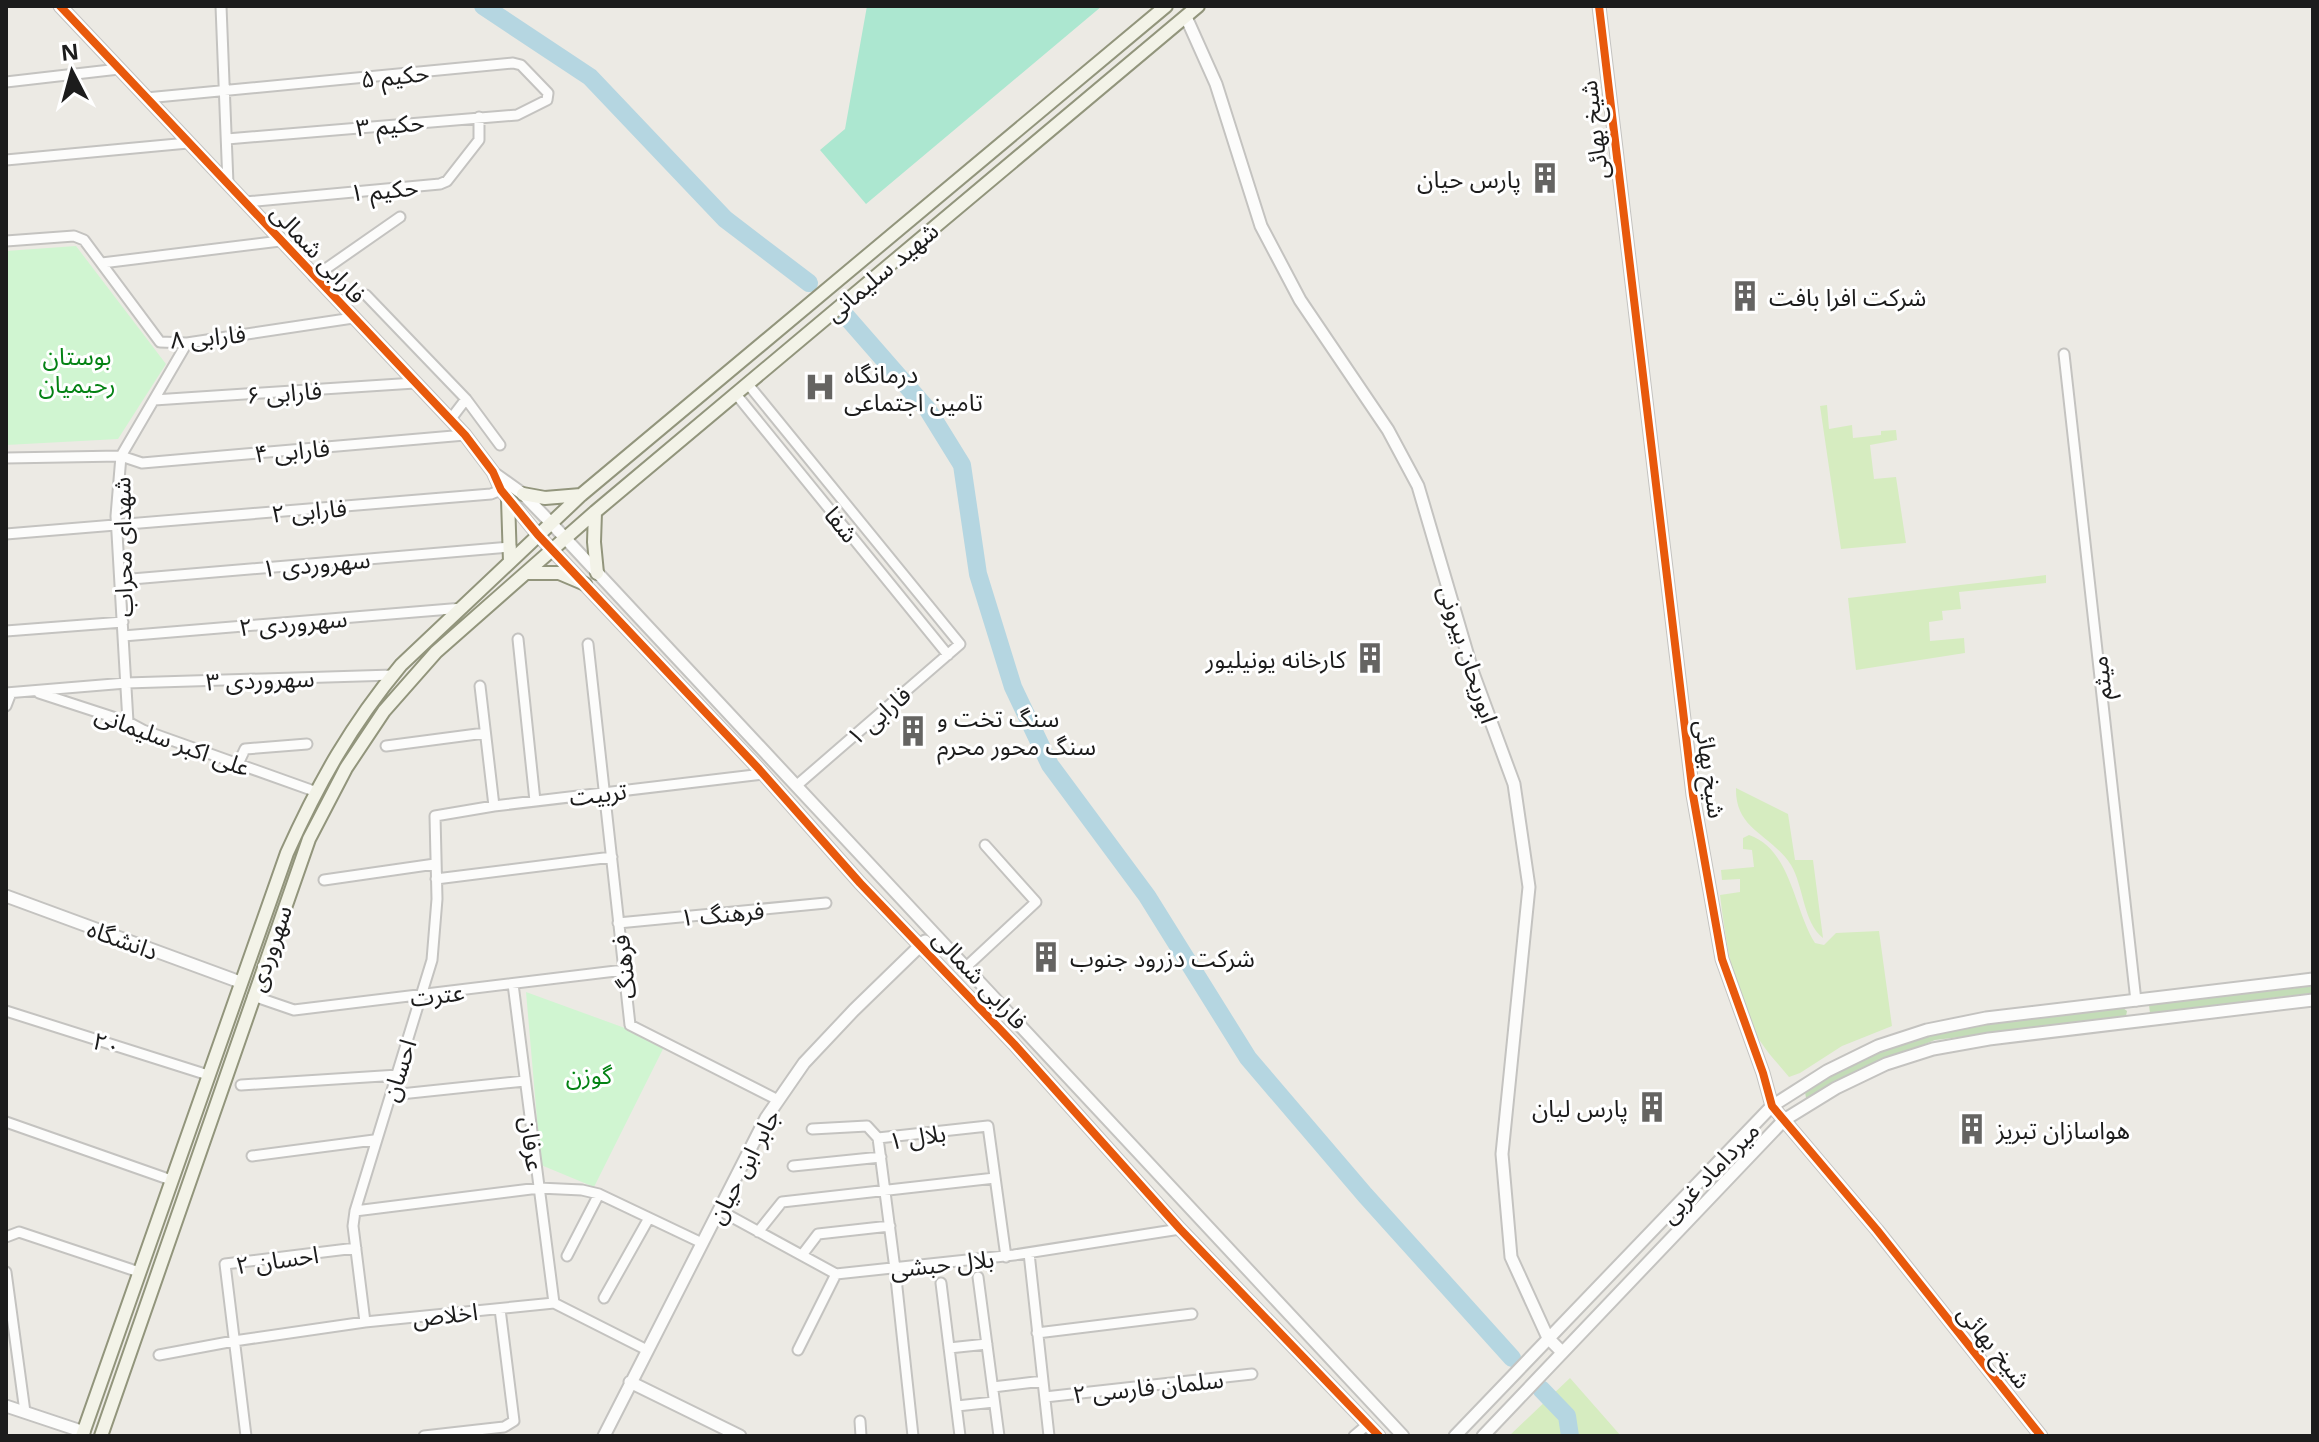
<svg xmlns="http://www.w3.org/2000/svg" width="2319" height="1442" viewBox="0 0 2319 1442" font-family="'Noto Sans','Noto Sans Arabic',sans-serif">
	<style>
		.grass { fill: #d6ecc0 }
		.forest { fill: #c3dcb7 }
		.park { fill: #d0f5d1 }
		.pitch { fill: #ace7d0 }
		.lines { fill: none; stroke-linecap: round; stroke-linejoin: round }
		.river { stroke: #b5d6e1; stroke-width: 18 }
		.minor-casing { stroke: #c4c3c0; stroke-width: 13 }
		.tertiary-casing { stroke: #c4c3c0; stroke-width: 15 }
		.secondary-casing { stroke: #92957c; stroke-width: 16 }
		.minor { stroke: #fcfcfb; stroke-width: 9 }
		.tertiary { stroke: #fcfcfb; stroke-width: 11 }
		.secondary { stroke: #f3f3e8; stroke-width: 12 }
		.cycleway-casing { stroke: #fff; stroke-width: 13 }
		.cycleway { stroke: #e8590c; stroke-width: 8 }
		.labels { text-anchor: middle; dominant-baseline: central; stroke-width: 6; stroke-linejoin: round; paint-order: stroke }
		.street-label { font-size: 24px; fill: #1c1c1c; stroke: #fff }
		.poi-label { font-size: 24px; fill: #1c1c1c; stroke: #fff; text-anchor: start }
		.park-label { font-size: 24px; fill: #038213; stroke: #fff }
	</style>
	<rect width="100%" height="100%" fill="#eceae4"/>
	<path class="grass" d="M1827 405 1829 429 1852 425 1853 438 1881 435V431L1896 430 1897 440 1870 445 1874 479 1896 477 1906 543 1841 549 1820 406Z
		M2046 575V583L1959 592 1961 609 1942 611 1943 620 1929 622 1930 641 1964 638 1965 653 1856 670 1848 598Z
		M1736 788 1788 814 1795 860H1813L1823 938C1803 922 1804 887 1791 865 1770 833 1735 830 1736 788Z
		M1749 835C1791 849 1794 910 1815 943L1824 945 1836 933 1879 931 1892 1026 1842 1046 1800 1073 1789 1077C1781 1067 1772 1058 1765 1048 1735 1008 1726 943 1720 895L1740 892V879L1722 880 1721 870 1754 867 1752 850 1743 849V838Z
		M1570 1378 1621 1436H1509Z"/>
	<path class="forest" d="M2313 986V993L2150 1013 2149 1005Z
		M2123 1008 2127 1011 2126 1016 2121 1018 1935 1040 1862 1069 1810 1099 1806 1098 1805 1092C1843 1068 1885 1047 1928 1036 1991 1020 2058 1016 2123 1008Z"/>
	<path class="park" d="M76 246 166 364 118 439 6 445V251Z
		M526 992 666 1043 594 1187 541 1165Z"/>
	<path class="pitch" d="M867 6H1102L866 204 820 150 845 129Z"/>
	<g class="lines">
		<path class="river" d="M483 6 590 77 725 219 809 283
			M845 315 928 410 962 465 978 574 1013 687 1050 765 1147 896 1248 1058 1365 1195 1512 1358
			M1541 1389 1567 1416 1570 1436"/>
		<defs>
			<path id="minor" d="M221 6 228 184
				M6 82 119 69
				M146 98 513 63 521 65 548 93 547 100 517 115 227 139
				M6 160 188 143
				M245 202 440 184 447 181 479 140V117
				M6 241 74 236 84 240 160 342 187 343 353 318
				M102 263 280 241
				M314 277 400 217
				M366 295 466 399
				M2064 354 2136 1001
				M747 383 960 644 796 786
				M735 393 948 655
				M154 400 415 383
				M450 420 466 399 500 445
				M6 458 121 456 142 463 465 435
				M6 534 491 494 501 490
				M120 580 511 547
				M6 631 123 622
				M123 636 463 608
				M518 639 535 801
				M588 644 630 1025 778 1100
				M480 686 494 806
				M6 693 126 683 393 675
				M39 693 128 722 143 730 314 791
				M6 706 11 693
				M128 722 116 516 121 456 187 343
				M386 746 485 733
				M238 764 245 749 307 744
				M436 879 612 857
				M324 880 435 864
				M618 923 826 903
				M965 968 1036 902 985 845
				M513 984 554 1303
				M253 996 294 1010 624 970
				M6 1011 208 1075
				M241 1085 398 1075
				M391 1095 525 1081
				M6 1122 171 1180
				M812 1129 867 1126 878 1138
				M252 1156 374 1140
				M793 1166 881 1157
				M719 1210 836 1274 1014 1255 1180 1229
				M355 1211 539 1188 582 1190 599 1194 702 1243
				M758 1232 782 1202 995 1178
				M6 1237 19 1232 139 1272
				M1029 1253 1049 1436
				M802 1255 818 1234 890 1226
				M567 1256 599 1194
				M6 1272 25 1412
				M978 1277 999 1436
				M941 1283 960 1436
				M604 1298 649 1218
				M365 1322 353 1226 355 1211 432 960 437 899 435 816 494 806 763 774
				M1037 1333 1192 1314
				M949 1348 987 1344
				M798 1350 836 1274
				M159 1355 234 1341 365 1322 554 1303 647 1350
				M993 1387 1043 1381
				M1045 1397 1252 1374
				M957 1406 994 1402
				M860 1421 861 1436
				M246 1436 225 1264 356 1248
				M424 1436 504 1427 514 1421 500 1309
				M913 1436 895 1269 878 1138 988 1126 1006 1257
				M1354 1436 1367 1425"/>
			<path id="tertiary" d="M60 6 465 435 493 472 501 490 538 535 758 768 860 883 1014 1044 1180 1229 1379 1436
				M1599 6 1693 795 1722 959 1763 1073 1772 1106 1877 1230 2041 1436
				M1186 17 1216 84 1261 226 1300 300 1388 430 1418 486 1473 673 1514 784 1529 887 1502 1154 1511 1257 1548 1338 1562 1352
				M495 474 523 494 551 523 1403 1436
				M6 896 240 982
				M630 1382 740 1436
				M6 1406 84 1432
				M604 1436 766 1118 804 1063 854 1010 925 941
				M1455 1436 1772 1106 1827 1071 1878 1046 1927 1030 1986 1018 2313 979
				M1483 1436 1784 1120 1836 1088 1886 1064 1933 1049 1989 1039 2313 1000"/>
			<path id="secondary" d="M523 494 545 498 581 495
				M508 499 510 562
				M595 512 594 542 597 573
				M526 573H559L585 584
				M82 1436 287 853C319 782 351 725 401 665L581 495 1166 6
				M101 1436 309 839 346 768 384 711 436 652 595 512 1198 6"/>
		</defs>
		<use href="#minor" class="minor-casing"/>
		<use href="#tertiary" class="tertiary-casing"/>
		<use href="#secondary" class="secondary-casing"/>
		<use href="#minor" class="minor"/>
		<use href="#tertiary" class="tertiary"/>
		<use href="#secondary" class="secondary"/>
		<defs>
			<path id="cycleway" d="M60 6 465 435 493 472 501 490 538 535 758 768 860 883 1014 1044 1180 1229 1379 1436
				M1599 6 1693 795 1722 959 1763 1073 1772 1106 1877 1230 2041 1436"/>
		</defs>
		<use href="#cycleway" class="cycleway-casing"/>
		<use href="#cycleway" class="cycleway"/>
	</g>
	<defs>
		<symbol id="building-bare" viewBox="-9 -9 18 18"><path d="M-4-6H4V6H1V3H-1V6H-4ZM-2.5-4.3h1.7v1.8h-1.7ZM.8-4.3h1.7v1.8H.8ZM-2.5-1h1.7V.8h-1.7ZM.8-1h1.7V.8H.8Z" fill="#656462" stroke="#fff" stroke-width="2.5" paint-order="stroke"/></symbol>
		<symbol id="hospital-bare" viewBox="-9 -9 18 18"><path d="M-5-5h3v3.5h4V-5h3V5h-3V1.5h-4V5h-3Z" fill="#656462" stroke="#fff" stroke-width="2.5" paint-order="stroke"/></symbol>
	</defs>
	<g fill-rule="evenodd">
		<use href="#building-bare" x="1523" y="156" width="44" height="44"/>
		<use href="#building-bare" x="1723" y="274" width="44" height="44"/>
		<use href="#hospital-bare" x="798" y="365" width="44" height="44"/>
		<use href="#building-bare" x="1348" y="636" width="44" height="44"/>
		<use href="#building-bare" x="891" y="709" width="44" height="44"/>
		<use href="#building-bare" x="1024" y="935" width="44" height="44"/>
		<use href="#building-bare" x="1630" y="1085" width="44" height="44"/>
		<use href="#building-bare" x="1950" y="1107" width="44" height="44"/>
	</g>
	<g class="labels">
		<g class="street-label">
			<text transform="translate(395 75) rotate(-6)">حکیم ۵</text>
			<text transform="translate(390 124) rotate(-5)">حکیم ۳</text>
			<text transform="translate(1593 130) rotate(-97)">شیخ بهائی</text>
			<text transform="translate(384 189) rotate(-5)">حکیم ۱</text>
			<text transform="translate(319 253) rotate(47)">فارابی شمالی</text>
			<text transform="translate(881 271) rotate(-40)">شهید سلیمانی</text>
			<text transform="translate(208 336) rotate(-5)">فارابی ۸</text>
			<text transform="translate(284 392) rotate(-4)">فارابی ۶</text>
			<text transform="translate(292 450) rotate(-5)">فارابی ۴</text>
			<text transform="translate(309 510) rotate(-5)">فارابی ۲</text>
			<text transform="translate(842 524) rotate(51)">شفا</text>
			<text transform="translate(122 547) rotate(-91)">شهدای محراب</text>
			<text transform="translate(316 563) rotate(-5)">سهروردی ۱</text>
			<text transform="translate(293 622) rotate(-5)">سهروردی ۲</text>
			<text transform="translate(1469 654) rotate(72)">ابوریحان بیرونی</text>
			<text transform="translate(2100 678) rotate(-96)">میثم</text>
			<text transform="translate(260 679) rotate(-2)">سهروردی ۳</text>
			<text transform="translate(878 715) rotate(-41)">فارابی ۱</text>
			<text transform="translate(173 740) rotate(20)">علی اکبر سلیمانی</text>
			<text transform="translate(1711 769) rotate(82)">شیخ بهائی</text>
			<text transform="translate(598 793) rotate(-7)">تربیت</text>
			<text transform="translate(722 913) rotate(-5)">فرهنگ ۱</text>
			<text transform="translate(123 939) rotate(20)">دانشگاه</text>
			<text transform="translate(269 948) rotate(-71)">سهروردی</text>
			<text transform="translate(623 967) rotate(-97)">فرهنگ</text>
			<text transform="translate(981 979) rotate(47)">فارابی شمالی</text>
			<text transform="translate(437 994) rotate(-7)">عترت</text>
			<text transform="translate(107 1043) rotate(17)">۲۰</text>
			<text transform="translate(398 1070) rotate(-72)">احسان</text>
			<text transform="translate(917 1136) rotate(-9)">بلال ۱</text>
			<text transform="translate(533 1144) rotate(83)">عرفان</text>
			<text transform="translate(743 1166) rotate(-62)">جابر ابن حیان</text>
			<text transform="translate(1709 1172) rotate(-46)">میرداماد غربی</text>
			<text transform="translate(277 1259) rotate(-8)">احسان ۲</text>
			<text transform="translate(942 1263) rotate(-6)">بلال حبشی</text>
			<text transform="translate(445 1314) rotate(-6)">اخلاص</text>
			<text transform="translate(1995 1346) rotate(51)">شیخ بهائی</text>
			<text transform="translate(1148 1386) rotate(-6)">سلمان فارسی ۲</text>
		</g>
		<g class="poi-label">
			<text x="1521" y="178" text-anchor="end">پارس حیان</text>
			<text x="1769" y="296">شرکت افرا بافت</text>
			<text x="844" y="373">درمانگاه<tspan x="844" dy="28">تامین اجتماعی</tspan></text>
			<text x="1346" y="658" text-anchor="end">کارخانه یونیلیور</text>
			<text x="937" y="717">سنگ تخت و<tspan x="937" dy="28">سنگ محور محرم</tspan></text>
			<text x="1070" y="957">شرکت دزرود جنوب</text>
			<text x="1628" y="1107" text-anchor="end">پارس لیان</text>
			<text x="1996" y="1129">هواسازان تبریز</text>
		</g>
		<g class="park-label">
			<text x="77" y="355">بوستان<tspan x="77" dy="28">رحیمیان</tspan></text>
			<text x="589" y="1074">گوزن</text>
		</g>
	</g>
	<rect width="2319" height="1442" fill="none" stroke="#1c1c1c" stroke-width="16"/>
	<g transform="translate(72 72) rotate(354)" stroke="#ffffff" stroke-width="6" paint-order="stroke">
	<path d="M0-6L14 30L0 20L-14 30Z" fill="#1c1c1c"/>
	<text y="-12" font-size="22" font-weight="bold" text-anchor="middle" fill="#1c1c1c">N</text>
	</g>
</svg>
